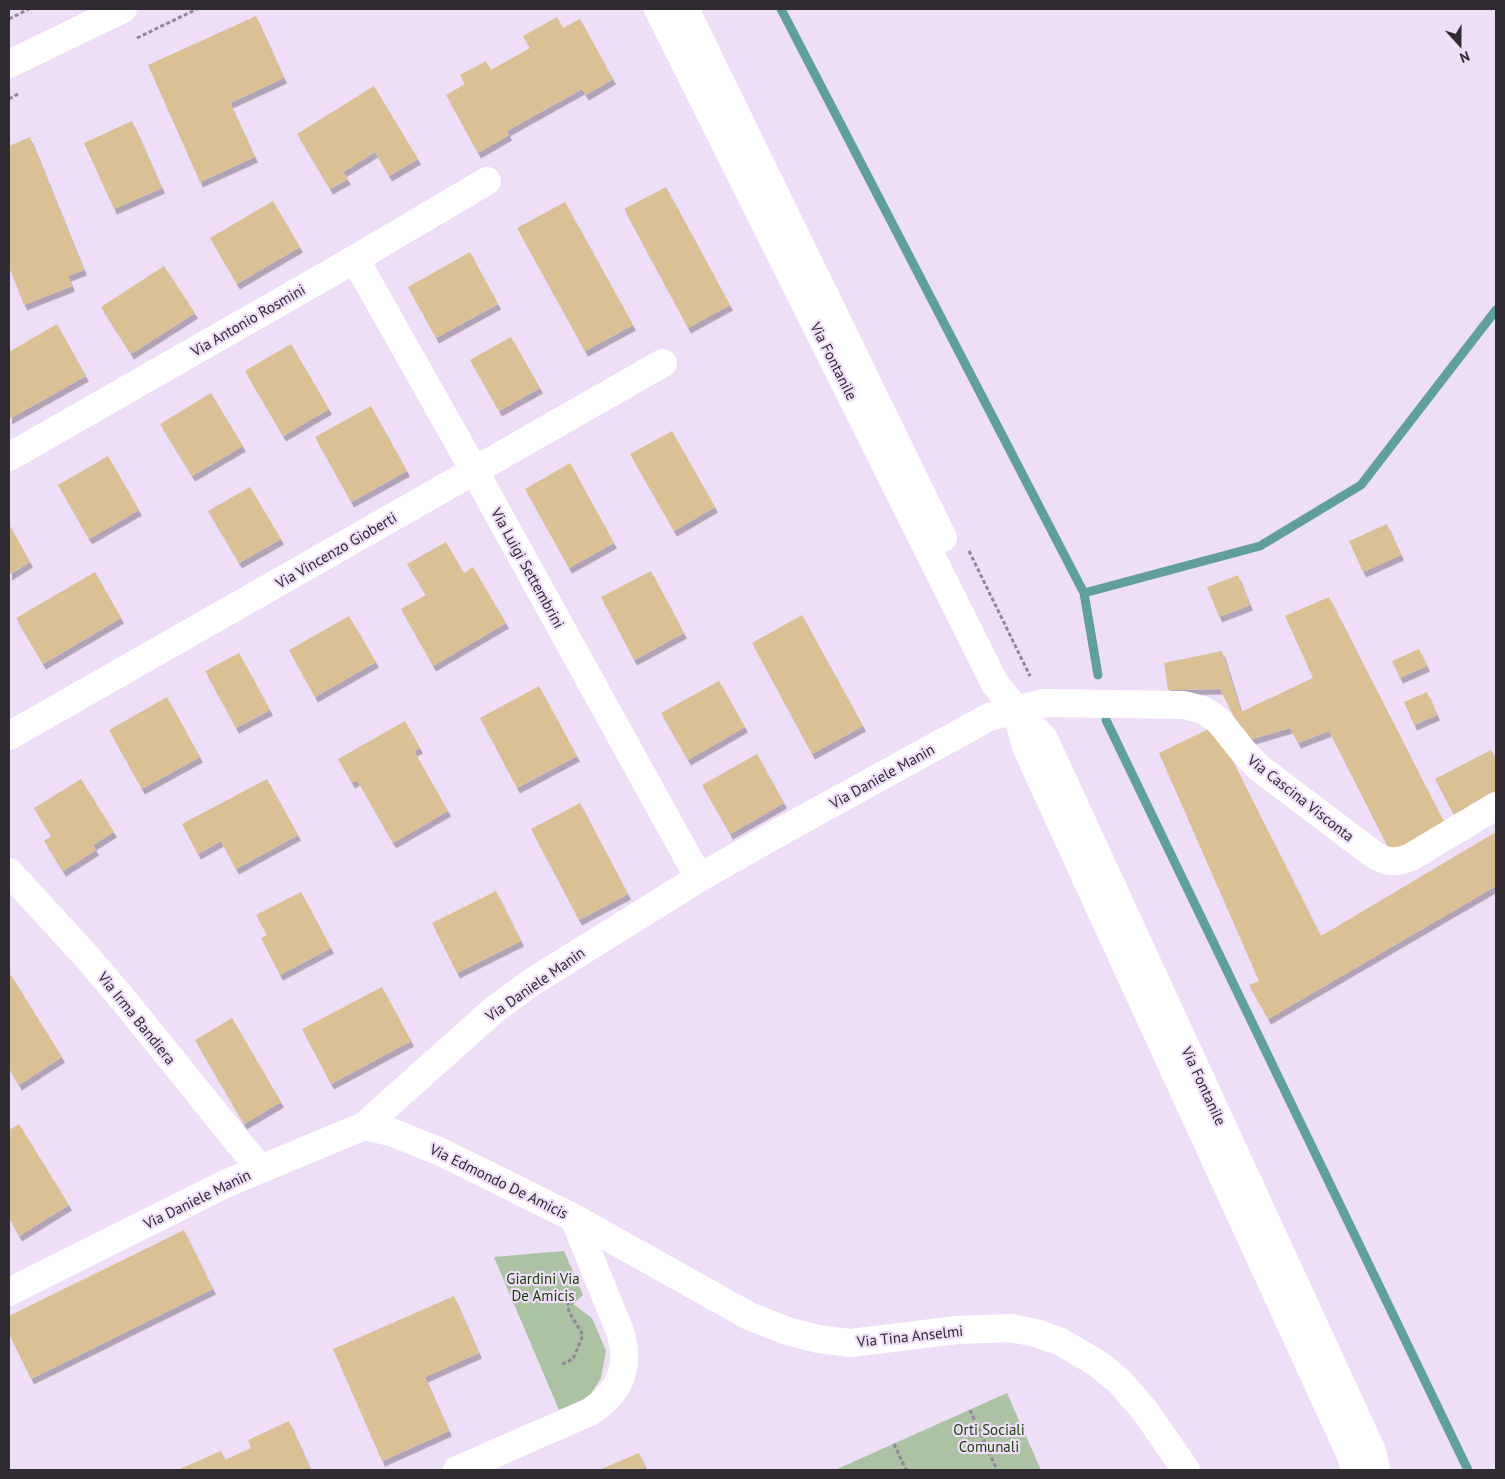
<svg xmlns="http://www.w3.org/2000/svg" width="1505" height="1479" viewBox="0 0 1505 1479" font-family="'PT Sans',sans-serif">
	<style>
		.green { fill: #abc2a3 }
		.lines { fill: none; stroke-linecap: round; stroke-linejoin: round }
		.stream { stroke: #619f9e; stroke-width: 9 }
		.building { fill: #dac095; filter: url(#shadow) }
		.path { stroke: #928697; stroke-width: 3; stroke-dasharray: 4 2.5; stroke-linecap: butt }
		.minor { stroke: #fff; stroke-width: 28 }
		.labels { text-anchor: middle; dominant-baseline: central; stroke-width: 4.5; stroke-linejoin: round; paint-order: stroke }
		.street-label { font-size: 15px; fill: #302a33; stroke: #efdef7 }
		.park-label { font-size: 15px; fill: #173e05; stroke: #efdef7 }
	</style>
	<defs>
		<filter id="shadow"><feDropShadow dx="3" dy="5.5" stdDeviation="0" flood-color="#0004"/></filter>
	</defs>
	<rect width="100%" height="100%" fill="#efdef7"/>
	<path class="green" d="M564 1251 583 1295 573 1304 592 1318 606 1351 601 1378 589 1397 559 1410 494 1257Z
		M1007 1393 1041 1470H835Z"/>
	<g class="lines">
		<path class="stream" d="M781 9 1084 593 1098 675
			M1084 593 1260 546 1361 485 1496 310
			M1106 720 1468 1470"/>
	</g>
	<path class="building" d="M256 16 284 78 230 103 255 157 200 182 148 65Z
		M557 17 563 28 580 19 613 79 586 95 582 89 507 131 509 135 478 153 446 95 465 84 460 75 486 61 491 70 530 48 523 36Z
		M374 86 418 159 389 176 375 152 343 172 348 179 330 189 297 134Z
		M132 121 162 188 114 209 84 143Z
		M30 137 84 270 68 276 72 286 24 305 9 267V146Z
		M666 187 730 305 688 328 624 209Z
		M273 201 300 247 237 284 210 238Z
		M565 202 633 325 585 351 517 228Z
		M470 252 498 304 436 338 408 287Z
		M164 266 195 313 131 354 101 307Z
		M57 324 86 376 9 419V352Z
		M511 337 540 388 499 411 470 360Z
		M291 344 329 409 283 436 245 371Z
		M211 393 243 446 192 476 160 424Z
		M371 406 407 471 351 502 315 437Z
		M672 431 715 507 674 531 630 454Z
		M108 456 139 510 89 539 58 485Z
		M570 463 614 543 569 568 525 489Z
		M250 487 281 539 239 563 208 511Z
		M9 524 30 562 9 575Z
		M1387 524 1401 555 1363 572 1349 541Z
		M446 542 464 573 473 567 506 623 433 666 401 609 426 595 407 564Z
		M651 571 684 633 634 660 601 597Z
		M95 572 121 618 43 664 16 618Z
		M1238 575 1250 605 1219 617 1207 587Z
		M1329 597 1447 828 1394 859 1329 731 1298 743 1290 728 1246 741 1220 689 1168 690 1164 663 1222 651 1241 712 1313 678 1285 616Z
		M802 615 863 726 812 754 752 643Z
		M349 616 376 662 315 697 289 650Z
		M1419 649 1427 666 1400 678 1392 661Z
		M239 653 270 710 236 728 205 671Z
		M719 681 745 727 688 760 661 713Z
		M539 686 577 756 517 788 480 718Z
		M1427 692 1437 715 1414 725 1404 702Z
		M167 697 200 757 142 789 109 730Z
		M405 721 420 748 414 751 448 811 393 843 357 780 352 783 338 759Z
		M1215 726 1321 936 1496 832V886L1268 1019 1249 985 1259 981 1159 753Z
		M1491 750 1496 759V796L1455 817 1435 779Z
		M757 754 784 803 730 834 702 785Z
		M81 779 114 832 93 845 96 850 63 871 44 841 51 836 34 808Z
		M267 779 298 835 236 869 221 841 198 854 182 824Z
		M580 803 628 894 579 920 531 829Z
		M496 891 521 941 457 973 432 923Z
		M301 892 331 948 280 975 261 938 267 935 256 915Z
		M11 975 62 1057 19 1085 9 1069V976Z
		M382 987 411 1041 331 1084 302 1029Z
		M232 1018 281 1102 244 1124 195 1040Z
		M19 1124 69 1205 19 1236 9 1218V1130Z
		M184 1230 213 1289 31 1379 9 1334V1316Z
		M454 1296 479 1353 425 1377 449 1431 382 1461 333 1349Z
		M289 1421 311 1470H177L221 1451 225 1460 251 1448 248 1440Z
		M639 1453 647 1470H599Z"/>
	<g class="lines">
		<path class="path" d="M9 19 29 9
			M137 38 197 9
			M9 99 18 94
			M969 551 1030 676
			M562 1364 573 1359 583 1335 569 1312 567 1298 573 1304
			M970 1410 997 1470
			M894 1444 906 1470"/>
		<path class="minor" d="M658 9 995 684 1016 709 1026 747 1352 1458 1355 1470
			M685 9 943 538
			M9 64 123 9
			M355 259 474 470 699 878
			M9 457 355 259 487 181
			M1018 712 1044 739 1372 1451 1376 1470
			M9 736 663 363
			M9 872 87 957 126 1003 260 1169
			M364 1126 391 1132 441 1152 574 1218 749 1316 787 1331 818 1339 851 1343 957 1330 1011 1328 1036 1333 1059 1341 1097 1363 1120 1382 1145 1411 1186 1470
			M9 1292 225 1184 364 1126 495 1009 532 982 699 878 787 828 989 717 1043 703 1184 705 1203 710 1211 715 1219 721 1243 751 1258 767 1373 854C1386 863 1397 863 1411 857L1496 806
			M457 1470 590 1412C620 1392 630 1369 621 1334L574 1218"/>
	</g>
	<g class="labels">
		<g class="street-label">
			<text transform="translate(248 320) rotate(-30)">Via Antonio Rosmini</text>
			<text transform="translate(834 361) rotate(63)">Via Fontanile</text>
			<text transform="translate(336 550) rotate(-30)">Via Vincenzo Gioberti</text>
			<text transform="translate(528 568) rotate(61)">Via Luigi Settembrini</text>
			<text transform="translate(882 776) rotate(-29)">Via Daniele Manin</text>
			<text transform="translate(1301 798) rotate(38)">Via Cascina Visconta</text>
			<text transform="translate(535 984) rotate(-35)">Via Daniele Manin</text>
			<text transform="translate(137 1018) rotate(51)">Via Irma Bandiera</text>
			<text transform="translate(1204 1086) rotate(65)">Via Fontanile</text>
			<text transform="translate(499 1181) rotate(26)">Via Edmondo De Amicis</text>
			<text transform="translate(197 1199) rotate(-26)">Via Daniele Manin</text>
			<text transform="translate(910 1336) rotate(-6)">Via Tina Anselmi</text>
		</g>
		<g class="park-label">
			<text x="543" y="1278">Giardini Via<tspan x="543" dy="17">De Amicis</tspan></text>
			<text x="989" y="1429">Orti Sociali<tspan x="989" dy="17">Comunali</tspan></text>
		</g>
	</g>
	<rect width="1505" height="1479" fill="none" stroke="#302a33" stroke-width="20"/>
	<g transform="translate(1460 45) rotate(159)" stroke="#efdef7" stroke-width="4" paint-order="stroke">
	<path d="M0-4L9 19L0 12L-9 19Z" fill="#302a33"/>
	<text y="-8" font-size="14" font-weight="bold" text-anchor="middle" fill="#302a33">N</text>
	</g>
</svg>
